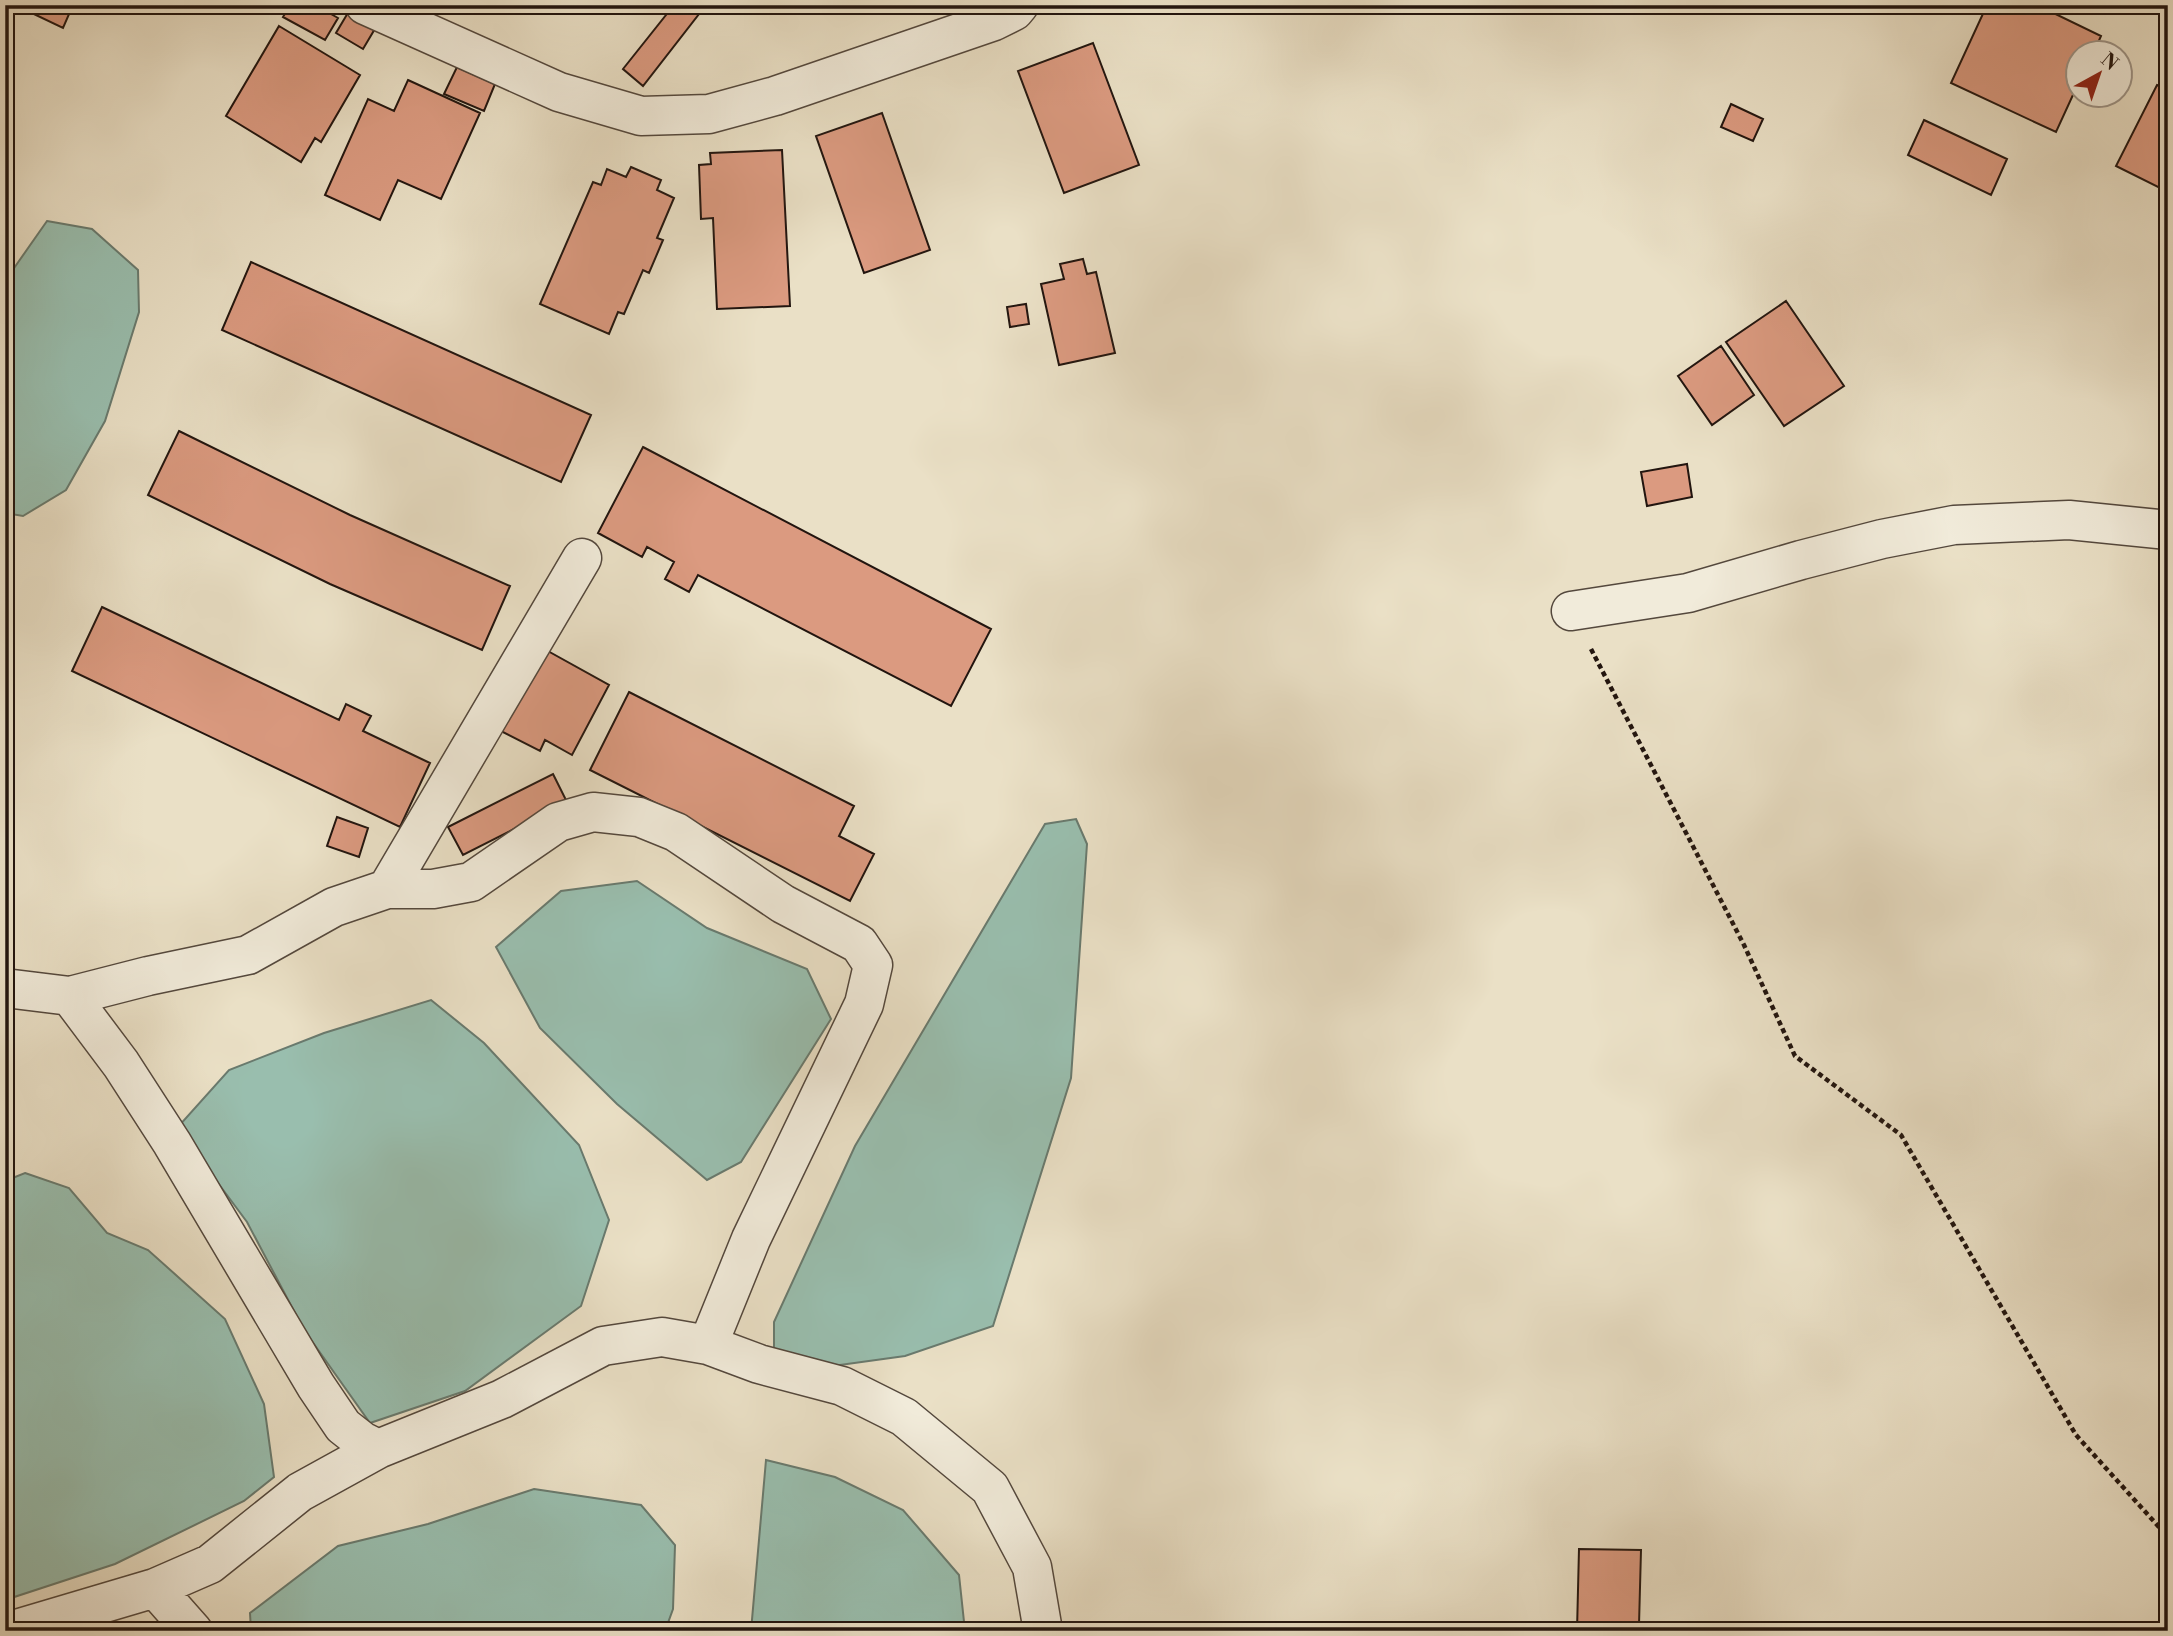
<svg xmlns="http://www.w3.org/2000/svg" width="2173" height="1636" viewBox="0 0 2173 1636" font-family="'Libre Bodoni',serif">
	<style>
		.water { fill: #99beae; stroke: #697a6e; stroke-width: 2 }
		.building { fill: #db9a80; stroke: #22150f; stroke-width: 2 }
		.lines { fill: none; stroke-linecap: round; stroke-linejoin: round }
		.minor-casing { stroke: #54483d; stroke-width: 41 }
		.path { stroke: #22150f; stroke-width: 4.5; stroke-dasharray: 5 3.5; stroke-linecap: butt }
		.minor { stroke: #f1ebda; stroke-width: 38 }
	</style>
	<rect width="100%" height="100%" fill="#eae0c6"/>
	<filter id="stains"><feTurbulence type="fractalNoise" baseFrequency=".00286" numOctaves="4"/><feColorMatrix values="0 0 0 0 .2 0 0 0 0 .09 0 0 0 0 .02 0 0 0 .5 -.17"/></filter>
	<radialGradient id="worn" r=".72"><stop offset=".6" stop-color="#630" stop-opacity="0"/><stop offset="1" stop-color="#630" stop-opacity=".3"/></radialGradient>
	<path class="water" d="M47 221 92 229 138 270 139 312 105 421 66 490 23 516 5 513V281Z
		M1076 819 1087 844 1071 1078 993 1326 905 1356 811 1369 774 1357V1322L855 1146 1045 824Z
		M637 881 707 928 807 969 831 1019 741 1162 707 1180 617 1104 540 1028 496 947 561 891Z
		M431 1000 484 1043 579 1145 609 1220 581 1306 465 1391 370 1423 304 1330 247 1222 177 1128 229 1070 324 1033Z
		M25 1173 69 1188 107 1233 148 1250 225 1319 264 1404 274 1477 244 1501 115 1564 5 1600V1181Z
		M766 1460 835 1477 903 1510 959 1575 965 1631H751Z
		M534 1489 641 1505 675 1545 673 1609 665 1631H251L250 1613 338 1546 428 1524Z"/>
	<path class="building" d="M15 5H73L63 28Z
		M290 5H315L338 18 325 40 283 17Z
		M674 5H706L643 86 623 69Z
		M1987 5H2037L2101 36 2094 52H2078V84L2056 132 1951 83Z
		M349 11 376 27 363 49 336 33Z
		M279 26 360 75 321 142 315 138 301 162 226 116Z
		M1093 43 1139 165 1064 193 1018 71Z
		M457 67 495 84 484 111 444 94Z
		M408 80 480 113 441 199 398 180 380 220 325 195 368 99 394 111Z
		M2157 85 2168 90V192L2116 166Z
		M1731 104 1763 119 1753 141 1721 127Z
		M882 113 930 250 864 273 816 136Z
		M1924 120 2007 159 1991 195 1908 155Z
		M782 150 790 306 717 309 713 218 701 219 699 165 711 164 710 153Z
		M631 167 661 180 657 190 674 198 657 238 663 240 649 273 643 270 624 314 618 312 609 334 540 304 593 182 601 185 607 169 626 177Z
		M1083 259 1087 274 1096 272 1115 353 1059 365 1041 284 1064 279 1060 264Z
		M251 262 591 415 561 482 222 330Z
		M1786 301 1844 386 1784 426 1726 342Z
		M1026 304 1029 324 1010 327 1007 307Z
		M1721 346 1754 395 1712 425 1678 376Z
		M179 431 350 515 510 586 482 650 330 584 148 495Z
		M643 447 991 629 951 706 698 575 689 592 665 579 674 562 647 547 642 557 598 533Z
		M1687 464 1692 497 1647 506 1641 472Z
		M102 607 339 720 346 704 371 716 363 731 430 763 400 827 72 671Z
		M537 645 609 685 572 755 545 740 540 751 493 727Z
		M629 692 854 806 839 836 874 854 850 901 590 770Z
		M553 774 567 802 463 855 448 827Z
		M337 817 368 828 359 857 327 846Z
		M1579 1549 1641 1550 1639 1625 1611 1624V1631H1577Z"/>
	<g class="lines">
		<defs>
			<path id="minor" d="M365 5 559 92 641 116 709 114 775 96 994 21 1014 11 1019 5
				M1571 611 1688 593 1801 560 1882 539 1954 525 2069 520 2168 530
				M387 889 582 558
				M5 988 70 996 121 1064 172 1143 316 1386 343 1426 362 1441 378 1449
				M70 996 148 976 248 955 334 907 387 889H433L471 882 558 822 593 812 639 817 676 832 783 904 859 944 873 965 864 1004 751 1239 708 1345
				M155 1588 193 1631
				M10 1631 155 1588 210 1564 300 1492 378 1449 502 1399 603 1346 662 1337 708 1345 759 1364 842 1386 904 1417 990 1488 1032 1567 1043 1631"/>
		</defs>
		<use href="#minor" class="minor-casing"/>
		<path class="path" d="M1591 649 1744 945 1795 1056 1901 1135 2076 1435 2168 1537"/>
		<use href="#minor" class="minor"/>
	</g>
	<rect width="2173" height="1636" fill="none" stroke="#eae0c6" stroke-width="28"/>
	<rect x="7" y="7" width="2159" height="1622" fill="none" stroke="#22150f" stroke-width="3.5"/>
	<rect x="14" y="14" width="2145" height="1608" fill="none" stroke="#22150f" stroke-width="2"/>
	<g transform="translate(2099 74) rotate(40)"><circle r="33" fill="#f1ebda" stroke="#9e9589" stroke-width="2"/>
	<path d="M0-5L12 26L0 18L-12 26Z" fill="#8f2418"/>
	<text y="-10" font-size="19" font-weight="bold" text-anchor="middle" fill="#22150f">N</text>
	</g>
	<rect width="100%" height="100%" filter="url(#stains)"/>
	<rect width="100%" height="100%" fill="url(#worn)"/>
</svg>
